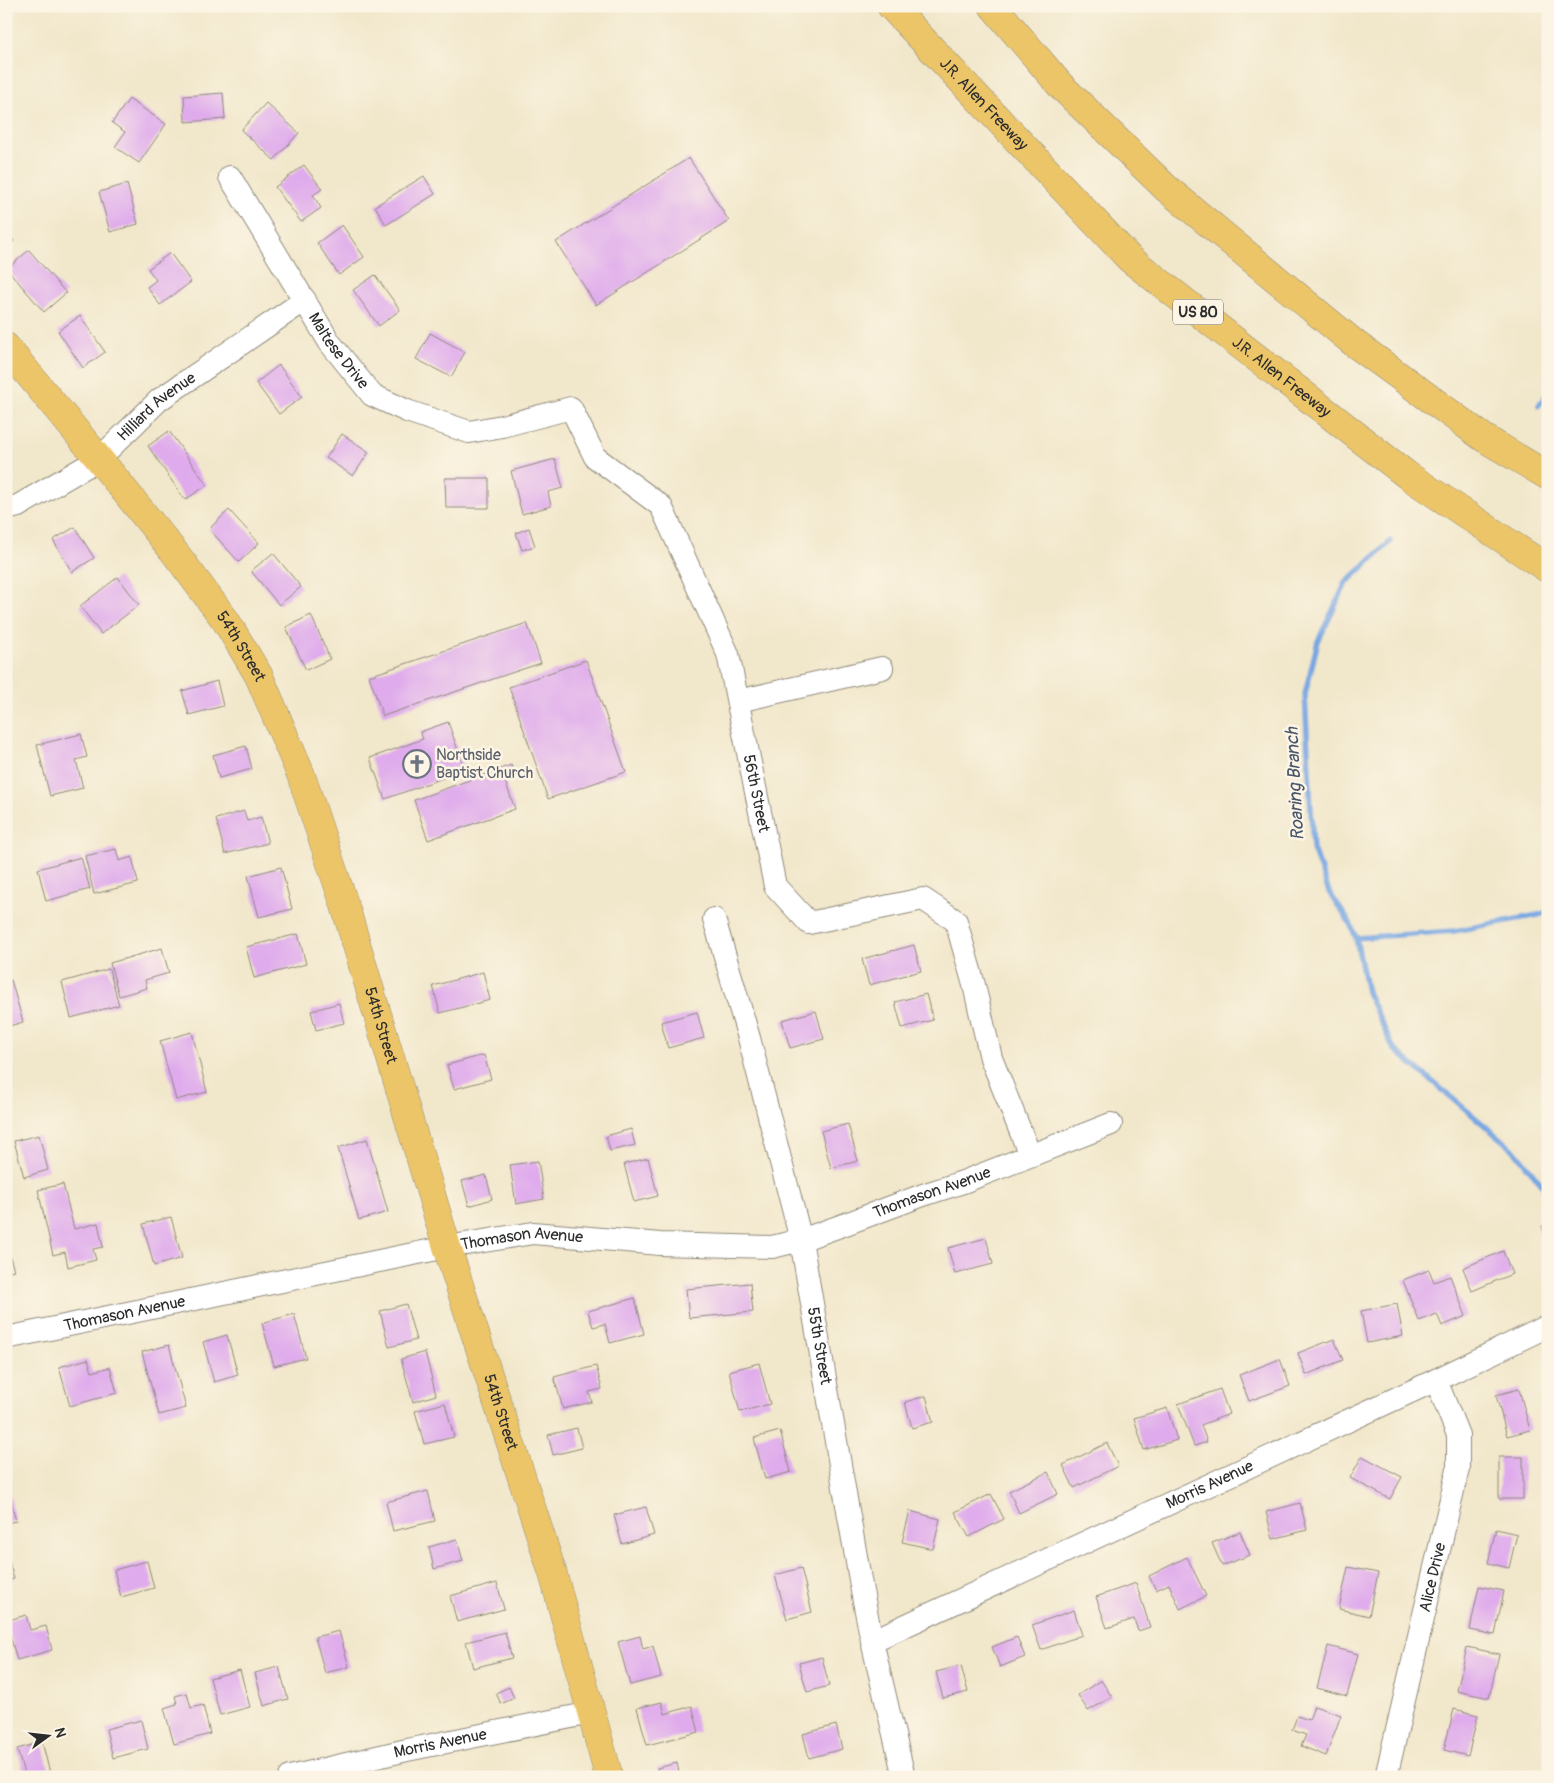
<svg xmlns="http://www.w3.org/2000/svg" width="1554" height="1783" viewBox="0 0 1554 1783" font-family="Pangolin,sans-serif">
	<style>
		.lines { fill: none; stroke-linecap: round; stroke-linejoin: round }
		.stream { stroke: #79a7e2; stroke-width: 5.5 }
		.building { fill: #dfabec }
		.minor-casing { stroke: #8e897b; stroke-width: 24 }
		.major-casing { stroke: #8e897b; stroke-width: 29 }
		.highway-casing { stroke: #8e897b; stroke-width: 29 }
		.minor { stroke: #fff; stroke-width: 22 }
		.major { stroke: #edc569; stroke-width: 28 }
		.highway { stroke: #edc569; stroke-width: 28 }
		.labels { text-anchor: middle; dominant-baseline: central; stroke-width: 5; stroke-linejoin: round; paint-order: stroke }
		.shield { fill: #fcf5e5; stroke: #6a6863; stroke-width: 1 }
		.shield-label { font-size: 15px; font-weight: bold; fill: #2b2b2b }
		.street-label { font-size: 16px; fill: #2b2b2b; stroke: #fcf5e5 }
		.worship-label { font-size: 16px; fill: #5b616d; stroke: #fcf5e5; text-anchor: start }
		.water-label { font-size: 18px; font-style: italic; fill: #46566b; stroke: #fcf5e5 }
	</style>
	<rect width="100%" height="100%" fill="#fcf5e5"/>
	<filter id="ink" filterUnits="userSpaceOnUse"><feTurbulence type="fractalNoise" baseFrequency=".02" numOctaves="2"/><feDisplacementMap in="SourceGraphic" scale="10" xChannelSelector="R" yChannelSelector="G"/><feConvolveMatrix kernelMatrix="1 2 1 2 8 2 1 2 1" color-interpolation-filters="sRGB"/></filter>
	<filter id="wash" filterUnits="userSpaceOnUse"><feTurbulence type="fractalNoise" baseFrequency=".0096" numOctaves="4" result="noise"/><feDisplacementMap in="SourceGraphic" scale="20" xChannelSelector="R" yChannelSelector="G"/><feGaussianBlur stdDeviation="1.12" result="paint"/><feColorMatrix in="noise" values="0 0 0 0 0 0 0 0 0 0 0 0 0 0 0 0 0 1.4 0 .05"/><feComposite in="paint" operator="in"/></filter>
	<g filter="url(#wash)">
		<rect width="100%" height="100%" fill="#f1e7cb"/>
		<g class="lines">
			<path class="stream" d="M1539 405 1548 392
				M1391 541 1346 583 1318 641 1305 694 1313 849 1329 892 1350 923 1356 938 1367 992 1394 1049 1515 1151 1543 1186 1548 1197
				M1356 938 1454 931 1538 915 1548 912
				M1545 1777 1548 1769"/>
		</g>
		<g id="blocks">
			<path class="building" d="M223 93 225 119 185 122 184 96Z
				M129 99 166 124 139 163 115 147 125 132 112 123Z
				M266 103 299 133 274 160 241 130Z
				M689 158 729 221 596 305 556 242Z
				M304 165 322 189 313 195 321 208 301 222 275 187Z
				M424 176 435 194 386 225 375 206Z
				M127 184 138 224 110 232 99 192Z
				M342 225 364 257 339 275 317 243Z
				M6 232 14 241 6 249Z
				M29 250 66 293 44 312 7 269Z
				M170 253 191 282 160 305 147 287 156 280 148 269Z
				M375 275 400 310 379 326 353 290Z
				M80 316 105 352 83 368 58 331Z
				M430 333 465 352 451 377 416 359Z
				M279 365 302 397 279 414 256 383Z
				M169 431 207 485 185 500 148 446Z
				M342 434 369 452 353 476 326 458Z
				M555 459 563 488 548 492 551 506 522 514 511 471Z
				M445 478H489V508H446Z
				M229 510 259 543 239 562 209 529Z
				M75 527 94 558 72 572 53 540Z
				M529 528 535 546 522 550 516 533Z
				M273 553 301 587 279 605 251 571Z
				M118 577 139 605 101 634 80 606Z
				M311 615 330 659 306 670 286 627Z
				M527 623 541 663 383 716 369 676Z
				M586 660 626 772 548 799 509 687Z
				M217 681 223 706 189 715 182 691Z
				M448 722 465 770 385 799 370 758 423 739 420 732Z
				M81 734 87 757 76 760 83 788 50 796 37 745Z
				M246 746 252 769 219 778 213 755Z
				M511 765 516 777 505 781 515 809 428 840 414 800Z
				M244 811 247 821 261 817 268 843 225 854 216 819Z
				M116 849 119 861 132 857 138 883 94 894 85 856Z
				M81 857 90 889 46 901 38 869Z
				M281 867 292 909 259 917 248 876Z
				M298 934 306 964 254 978 246 947Z
				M914 945 921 971 869 985 862 959Z
				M162 948 169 973 145 980 147 988 119 996 110 963Z
				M109 969 119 1005 71 1018 62 982Z
				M483 972 490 1000 440 1013 433 986Z
				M11 980 23 1022 6 1027V982Z
				M926 994 933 1020 902 1028 895 1002Z
				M339 1003 344 1023 316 1030 311 1011Z
				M816 1011 824 1039 790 1048 782 1020Z
				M697 1012 704 1038 668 1048 661 1022Z
				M192 1032 207 1092 176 1100 160 1041Z
				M484 1055 491 1079 454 1089 447 1065Z
				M848 1124 858 1161 831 1168 821 1131Z
				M631 1129 635 1145 610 1151 606 1136Z
				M39 1135 48 1170 24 1177 14 1141Z
				M367 1139 388 1212 359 1220 338 1148Z
				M648 1158 658 1196 634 1202 624 1164Z
				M538 1161 544 1199 516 1204 510 1165Z
				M486 1175 492 1199 469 1206 462 1181Z
				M63 1184 74 1229 98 1223 103 1247 93 1249 96 1260 68 1267 65 1252 53 1255 38 1190Z
				M171 1217 182 1258 154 1266 143 1224Z
				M1548 1225V1247H1547L1542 1226Z
				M986 1238 993 1264 955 1274 948 1248Z
				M6 1244 14 1270 6 1272Z
				M1503 1251 1512 1274 1472 1291 1463 1268Z
				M1429 1270 1434 1282 1450 1276 1466 1316 1442 1326 1437 1314 1419 1321 1403 1280Z
				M750 1283 753 1312 689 1318 686 1289Z
				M635 1298 644 1334 610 1343 605 1324 593 1327 588 1311Z
				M406 1304 416 1340 389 1347 380 1311Z
				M1397 1304 1403 1336 1367 1343 1361 1311Z
				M294 1314 306 1358 274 1366 262 1323Z
				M227 1335 238 1375 214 1382 203 1342Z
				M1334 1339 1343 1360 1306 1375 1298 1353Z
				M169 1345 186 1408 159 1415 142 1352Z
				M425 1352 436 1395 413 1402 401 1359Z
				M88 1359 92 1372 110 1367 117 1393 70 1406 59 1367Z
				M1280 1359 1290 1386 1249 1401 1239 1375Z
				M759 1363 770 1404 740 1412 729 1371Z
				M596 1366 602 1389 589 1392 592 1402 563 1409 554 1377Z
				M1220 1389 1229 1414 1201 1425 1207 1442 1194 1446 1178 1404Z
				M1519 1389 1530 1430 1507 1436 1496 1395Z
				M926 1396 933 1422 912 1428 905 1402Z
				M445 1403 454 1437 424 1444 415 1411Z
				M1167 1408 1177 1440 1144 1450 1134 1418Z
				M577 1428 582 1448 553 1455 548 1435Z
				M780 1431 791 1472 765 1479 754 1438Z
				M1107 1443 1118 1466 1074 1488 1063 1465Z
				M1362 1456 1402 1477 1390 1499 1350 1478Z
				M1499 1457H1523V1499H1499Z
				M1048 1472 1058 1494 1019 1513 1009 1491Z
				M428 1491 435 1521 393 1531 386 1502Z
				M6 1494H9L16 1521 6 1523Z
				M991 1494 1004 1519 969 1537 955 1512Z
				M1300 1503 1307 1530 1273 1539 1266 1512Z
				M646 1507 654 1535 622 1544 614 1515Z
				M910 1511 940 1519 933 1549 902 1542Z
				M1496 1529 1517 1534 1509 1568 1488 1563Z
				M1240 1532 1250 1555 1222 1566 1212 1543Z
				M457 1539 463 1561 434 1569 429 1547Z
				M6 1552 14 1579 6 1581Z
				M1187 1557 1206 1596 1180 1609 1169 1584 1156 1590 1149 1576Z
				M147 1561 154 1588 121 1597 114 1570Z
				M1348 1567 1378 1573 1369 1616 1339 1609Z
				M801 1568 812 1612 787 1619 775 1575Z
				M497 1583 504 1609 457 1622 450 1596Z
				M1136 1583 1150 1627 1138 1631 1134 1619 1107 1628 1096 1597Z
				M1479 1586 1504 1591 1495 1635 1470 1630Z
				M1074 1610 1082 1635 1041 1650 1032 1625Z
				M26 1615 30 1630 46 1626 52 1650 17 1660 6 1621Z
				M339 1631 349 1667 325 1673 315 1637Z
				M505 1632 512 1658 473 1668 466 1642Z
				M640 1636 643 1649 653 1646 661 1677 630 1685 618 1642Z
				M1017 1637 1025 1657 1000 1667 992 1647Z
				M1328 1646 1358 1654 1347 1696 1317 1688Z
				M1467 1647 1499 1654 1489 1698 1457 1691Z
				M822 1657 829 1686 807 1692 799 1663Z
				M961 1666 968 1692 943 1698 936 1672Z
				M279 1667 288 1699 264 1706 255 1673Z
				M240 1670 250 1707 220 1715 210 1678Z
				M1101 1680 1112 1697 1088 1711 1078 1695Z
				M509 1687 514 1698 501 1704 496 1693Z
				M187 1693 191 1708 203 1705 210 1734 174 1744 164 1708 177 1704 175 1696Z
				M662 1702 665 1714 692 1706 699 1732 647 1745 637 1708Z
				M1314 1706 1341 1715 1326 1756 1301 1746 1306 1735 1292 1730 1297 1716 1309 1720Z
				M1454 1709 1478 1715 1468 1756 1444 1750Z
				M141 1720 148 1749 113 1758 106 1729Z
				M836 1725 842 1749 809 1758 803 1734Z
				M42 1742 51 1777H25L17 1749Z
				M677 1763 680 1777H659L657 1768Z"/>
		</g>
	</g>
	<g filter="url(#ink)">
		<use href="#blocks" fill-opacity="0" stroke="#8e897b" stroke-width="1"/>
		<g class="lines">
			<defs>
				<g id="minor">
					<path id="s1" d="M230 177 330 343 372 395 407 411 469 432 502 426 571 408 595 457 661 506 728 654 775 886 809 923 923 899 956 921 974 985 991 1058 1030 1155"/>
					<path id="s2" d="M6 509 18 506 99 459 159 400 305 300"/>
					<path d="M738 701 882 668"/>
					<path id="s3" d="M714 919 749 1038 801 1240 862 1591 872 1641 904 1777"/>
					<path id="s4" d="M6 1338 447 1247 533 1233 660 1244 772 1247 801 1240 843 1225 923 1195 963 1182 1111 1124"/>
					<path id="s5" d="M872 1641 1436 1380 1548 1326"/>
					<path id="s6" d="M290 1777 407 1750 591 1713"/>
					<path id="s7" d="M1386 1777 1458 1469V1435L1436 1380"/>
				</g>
				<g id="major">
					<path id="s8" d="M6 347 99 459 175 553 226 621 259 676 301 775 345 906 447 1247 553 1574 609 1777"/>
				</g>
				<g id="highway">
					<path id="s9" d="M891 6 1130 259 1407 475 1548 569"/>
					<path d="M993 6 1060 85 1166 188 1354 343 1484 438 1548 476"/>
				</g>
			</defs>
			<use href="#minor" class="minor-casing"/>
			<use href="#major" class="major-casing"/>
			<use href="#highway" class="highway-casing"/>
			<use href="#minor" class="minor"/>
			<use href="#major" class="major"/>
			<use href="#highway" class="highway"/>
		</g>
	</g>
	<defs>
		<symbol id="church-ring" viewBox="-11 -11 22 22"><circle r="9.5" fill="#fcf5e5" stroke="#6b7280" stroke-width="1.5"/><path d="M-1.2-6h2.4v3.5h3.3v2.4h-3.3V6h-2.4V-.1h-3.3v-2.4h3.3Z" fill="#6b7280"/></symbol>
	</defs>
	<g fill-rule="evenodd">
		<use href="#church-ring" x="401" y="748" width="32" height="32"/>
	</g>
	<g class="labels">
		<rect class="shield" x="1173" y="299.5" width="50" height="25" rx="4"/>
		<g class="shield-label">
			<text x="1198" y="312">US 80</text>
		</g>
		<g class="street-label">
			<text stroke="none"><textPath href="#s9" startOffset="135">J.R. Allen Freeway</textPath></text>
			<text stroke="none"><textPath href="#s1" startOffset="205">Maltese Drive</textPath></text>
			<text stroke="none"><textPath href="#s9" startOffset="540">J.R. Allen Freeway</textPath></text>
			<text stroke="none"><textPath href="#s2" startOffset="184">Hilliard Avenue</textPath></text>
			<text stroke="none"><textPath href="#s8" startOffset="381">54th Street</textPath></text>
			<text stroke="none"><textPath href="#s1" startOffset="911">56th Street</textPath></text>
			<text stroke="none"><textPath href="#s8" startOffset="786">54th Street</textPath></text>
			<text stroke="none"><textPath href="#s4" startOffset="946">Thomason Avenue</textPath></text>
			<text stroke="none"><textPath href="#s4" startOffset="526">Thomason Avenue</textPath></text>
			<text stroke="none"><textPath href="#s4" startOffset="121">Thomason Avenue</textPath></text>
			<text stroke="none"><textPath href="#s3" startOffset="440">55th Street</textPath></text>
			<text stroke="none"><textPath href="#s8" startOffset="1191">54th Street</textPath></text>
			<text stroke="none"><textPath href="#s5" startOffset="372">Morris Avenue</textPath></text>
			<text stroke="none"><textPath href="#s7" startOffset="205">Alice Drive</textPath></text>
			<text stroke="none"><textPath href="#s6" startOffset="154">Morris Avenue</textPath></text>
		</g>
		<g class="worship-label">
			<text x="436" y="755">Northside<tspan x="436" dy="18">Baptist Church</tspan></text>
		</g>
		<g class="water-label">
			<text transform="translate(1295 784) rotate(-93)">Roaring Branch</text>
		</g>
	</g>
	<rect width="1554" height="1783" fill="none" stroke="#fcf5e5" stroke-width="25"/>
	<g transform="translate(48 1736) rotate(75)" stroke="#fcf5e5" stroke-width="4" paint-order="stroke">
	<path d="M0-4L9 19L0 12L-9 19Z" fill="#2b2b2b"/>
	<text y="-8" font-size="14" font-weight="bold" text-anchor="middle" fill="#2b2b2b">N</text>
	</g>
</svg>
